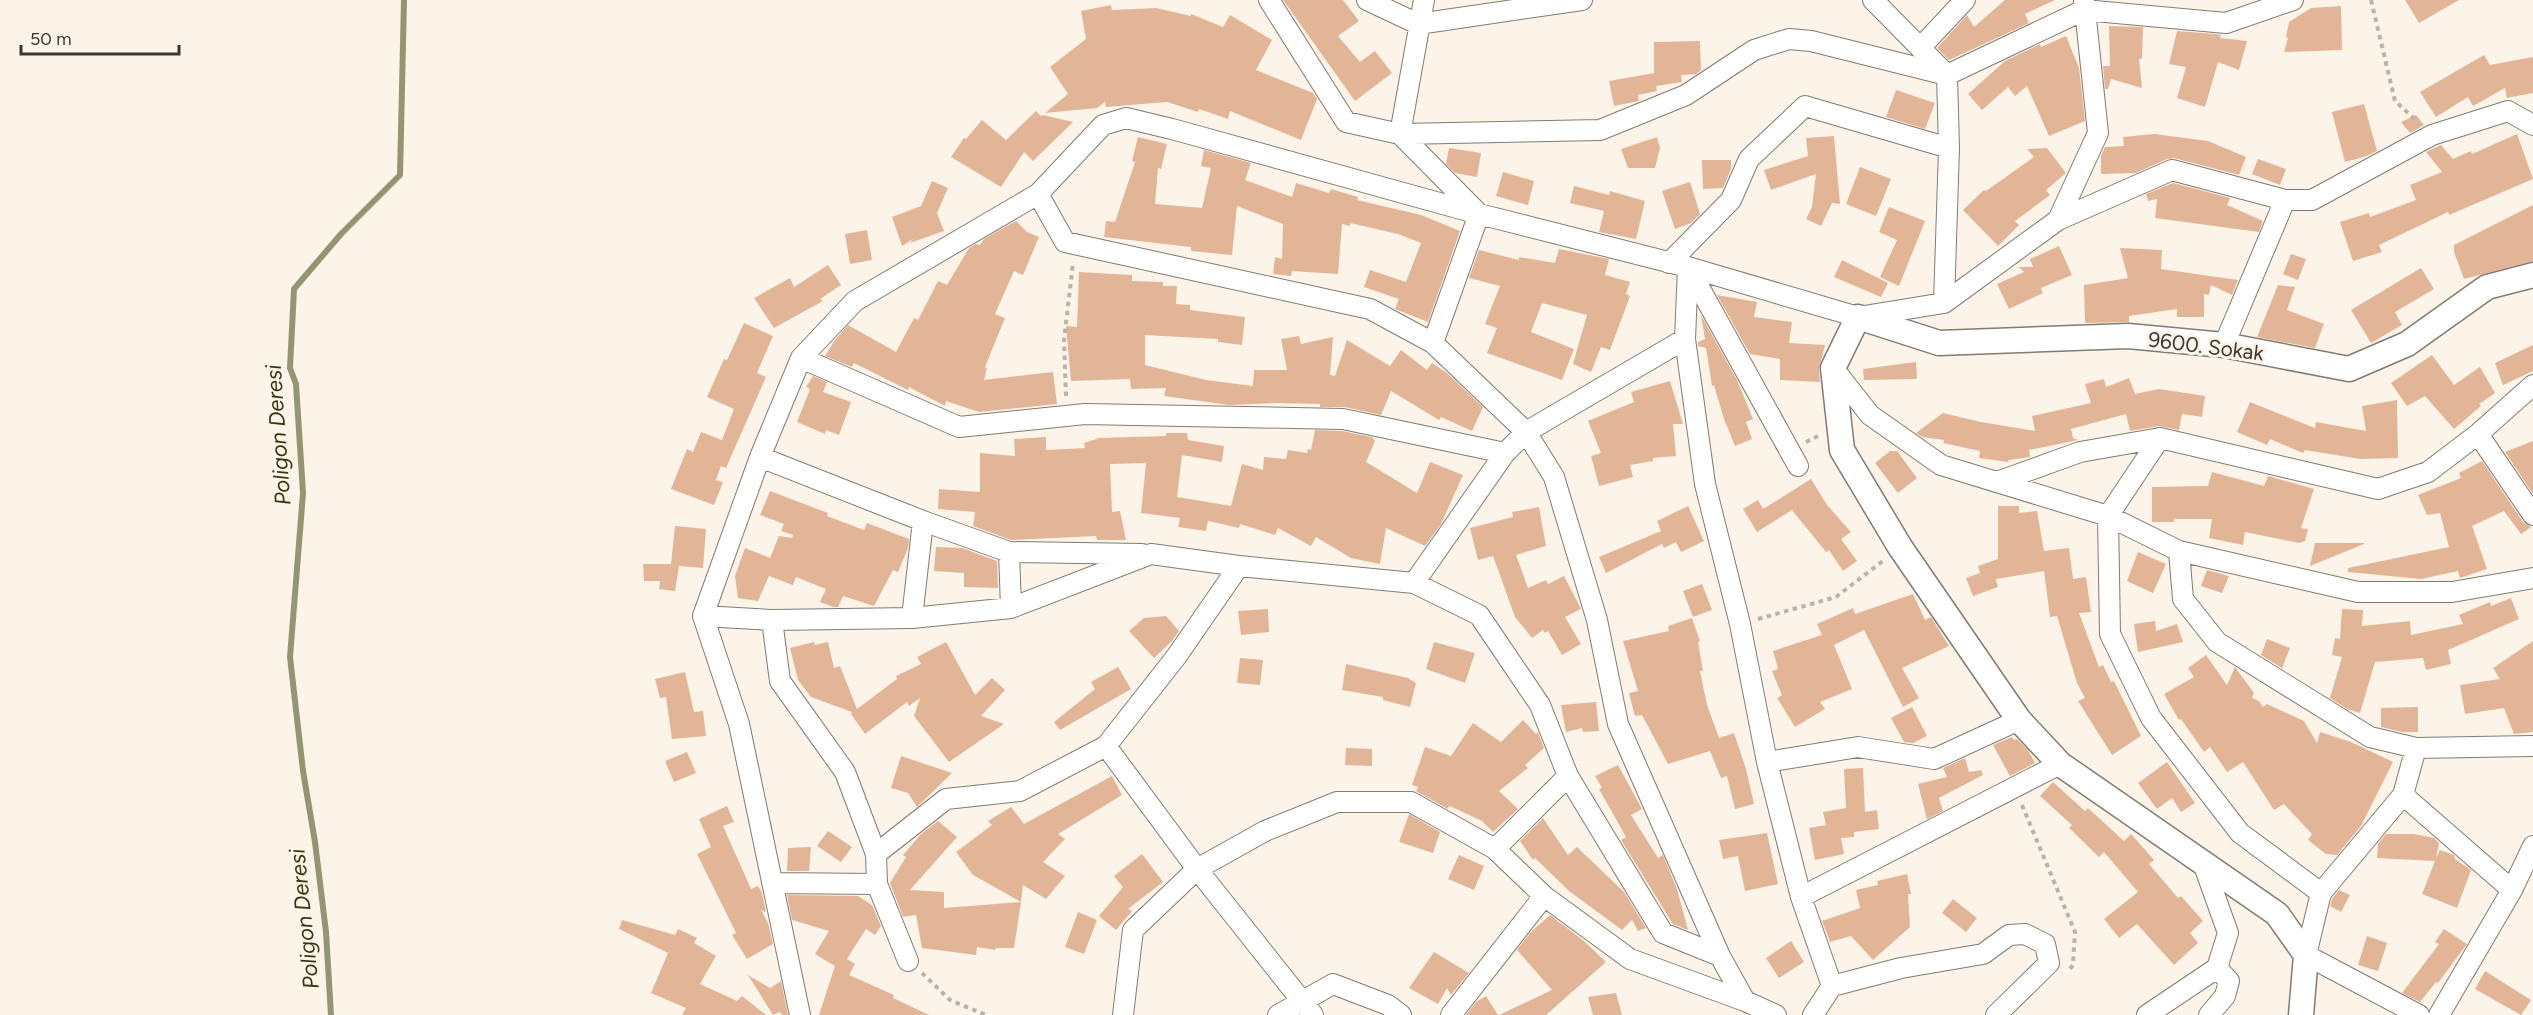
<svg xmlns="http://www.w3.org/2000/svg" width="2533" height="1015" viewBox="0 0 2533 1015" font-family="Figtree,sans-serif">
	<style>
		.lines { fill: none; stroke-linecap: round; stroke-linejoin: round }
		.stream { stroke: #949672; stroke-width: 6 }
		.building { fill: #e2b597 }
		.minor-casing { stroke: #827b72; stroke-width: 22 }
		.tertiary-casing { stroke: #827b72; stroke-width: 27 }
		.path { stroke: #bab3aa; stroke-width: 4; stroke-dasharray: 4.5 4.5; stroke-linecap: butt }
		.minor { stroke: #fff; stroke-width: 20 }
		.tertiary { stroke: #fff; stroke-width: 24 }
		.labels { text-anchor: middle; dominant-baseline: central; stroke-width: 6; stroke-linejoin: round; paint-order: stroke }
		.street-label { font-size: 21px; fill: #3a3632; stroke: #fcf4e9 }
		.water-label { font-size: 22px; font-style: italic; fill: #353710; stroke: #fcf4e9 }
	</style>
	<rect width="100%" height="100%" fill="#fcf4e9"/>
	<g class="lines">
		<path class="stream" d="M331 1015 326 932 315 842 303 771 290 657 303 493 296 384 290 368 294 289 341 234 400 175 404 0"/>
	</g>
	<path class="building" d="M1283 0H1343L1359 21 1338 36 1360 62 1375 51 1392 73 1355 101Z
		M2005 0H2055L2025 14 2029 23 1949 60 1937 48 1967 15 1974 27Z
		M2405 0H2459L2419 23Z
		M1111 5 1112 10 1156 8 1191 16V14L1223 27 1230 15 1272 40 1256 70 1313 93 1317 99 1301 140 1230 111 1228 119 1199 109 1198 112 1167 102 1106 107 1105 102 1097 108 1045 113 1068 94 1050 67 1086 39 1081 11Z
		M2341 6 2342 50 2284 52 2288 38 2286 37 2289 22 2311 8Z
		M2109 26 2143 27 2142 59H2139L2142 88 2111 79 2108 89H2105L2103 66H2110Z
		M2177 31 2216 34 2221 35 2220 38 2247 41 2239 70 2218 62 2205 107 2177 98 2186 67 2169 64Z
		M2066 36 2079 68 2085 121 2049 136 2027 86 2015 96 2008 87 1982 110 1968 94 2005 61 2040 44 2041 47Z
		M1700 41 1701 70 1696 74 1681 75 1682 82 1656 86 1657 91 1638 95 1639 101 1614 106 1609 81 1654 73V42Z
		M2484 55 2490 65 2533 57V93L2507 98 2505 88 2473 106 2468 97 2436 117 2420 92Z
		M1896 90 1935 103 1925 129 1886 117Z
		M2364 104 2377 151 2367 156 2345 162 2332 112Z
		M1036 111 1041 116 1043 115 1073 122 1033 161 1024 152 1001 187 951 157 964 138 966 139 982 120 1006 140Z
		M2416 115 2424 125 2410 133 2401 122Z
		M2154 134 2208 141 2246 157 2239 175 2174 158 2167 159 2136 173 2101 174V156L2105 147 2124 146 2123 137Z
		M2517 134 2533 179 2449 215 2448 212 2379 245 2382 252 2353 261 2340 222 2369 213 2370 217 2416 200 2410 185 2442 172 2426 152 2441 145 2453 159 2471 151 2472 154Z
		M1834 136 1840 204 1832 203 1821 226 1806 219 1812 207 1816 174 1771 190 1764 170 1808 156 1806 138Z
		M1138 137 1167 144 1161 169 1158 168 1155 204 1202 208 1211 168 1201 166 1204 150 1251 163 1245 180 1292 197 1296 183 1329 193 1331 189 1358 197 1357 200 1421 215 1460 231 1428 322 1395 309 1399 299 1364 287 1370 270 1406 282 1421 243 1398 234 1350 223V226L1342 224 1338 274 1292 271 1291 276 1273 274 1275 257 1282 259 1283 224 1237 206 1232 255 1191 251V247L1104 237 1106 221 1115 222 1135 162 1132 161Z
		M1657 137 1660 148 1655 168H1628L1621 149Z
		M1449 148 1481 153 1477 177 1455 173 1446 164Z
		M2047 148 2066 173 2046 190 2050 195 2015 221 2019 225 1998 246 1963 210 1984 190 1986 191 2034 157 2027 149Z
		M2258 159 2286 169 2280 185 2252 174Z
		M1702 160H1731V169L1723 188 1703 189Z
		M1860 167 1891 179 1876 216 1846 204Z
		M1503 172 1534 181 1528 205 1496 196Z
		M932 181 948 188 937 213 944 231 910 243 913 239 902 246 892 217 921 206Z
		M1690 182 1700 214 1691 223 1675 229 1662 191Z
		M2173 183 2230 198 2227 205 2263 221 2259 232 2155 218 2157 199 2148 201 2146 194Z
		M1574 186 1609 195 1610 191 1645 201 1636 239 1599 232 1604 211 1570 203Z
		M2533 205V261L2464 279 2454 252V245Z
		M1889 207 1925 221 1899 286 1880 277 1897 240 1879 232Z
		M1016 221 1027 232 1039 237 1023 275 1014 271 995 314 1005 318 985 367 987 368 984 380 1053 372 1057 404 979 412 946 401 945 406 909 387 908 390 854 363 852 367 825 356 835 340 848 325 896 352 914 318 918 320 938 281 947 285 969 248 976 244 980 245 984 239Z
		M867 230 872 260 850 264 845 234Z
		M2059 246 2072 275 2041 288 2043 293 2009 309 1997 284 2024 272 2019 267H2033L2030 259Z
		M2120 248 2162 250 2161 269 2238 280 2232 295 2211 285 2209 295 2204 294V317H2177V309L2129 316V322L2085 323 2084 285 2128 278Z
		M1559 249 1609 259 1605 275 1630 282 1626 294 1630 296 1610 350 1601 347 1591 372 1573 364 1587 315 1542 303 1531 332 1574 349 1562 380 1487 353 1497 328 1485 324 1500 286 1469 278 1479 250 1519 260V257L1555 263Z
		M2291 254 2306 259 2298 280 2283 274Z
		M1842 260 1888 283 1881 297 1834 277Z
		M828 265 841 285 820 299 823 301 774 328 754 298 790 278 794 287Z
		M2421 268 2434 289 2395 312 2402 325 2371 343 2351 310Z
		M1079 272 1132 275V281L1163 282V286H1177L1176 304 1190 305V310L1245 317 1242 345 1218 342V339L1145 335V365L1206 380 1253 386 1254 370H1287L1281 339 1299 336 1301 344 1333 337 1330 375 1335 376 1347 340 1390 366 1401 350 1427 370 1432 363 1447 373 1483 407 1472 431 1441 417 1439 420 1391 391 1381 415 1345 407H1320V404L1277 403 1229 405 1164 396 1166 388 1131 389 1130 379 1071 381 1066 326 1077 327Z
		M2278 285 2295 287 2287 310 2324 324 2315 348 2257 337Z
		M1717 295 1757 302 1754 317 1792 322 1789 343 1825 345 1819 369 1820 382 1780 380V359L1750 354Z
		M1701 315 1737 380 1753 419 1746 422 1752 439 1735 446 1724 419 1714 385 1712 386 1706 348 1698 346V342L1705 339Z
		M744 323 773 336 757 373 766 377 726 468 721 466 716 480 723 482 714 505 671 489 687 449 693 452 701 432 722 440 734 409 707 397 724 359 727 360Z
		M2533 345V371L2503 385 2495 363Z
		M2432 355 2454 385 2480 367 2495 393 2479 404 2481 406 2454 429 2425 396 2407 406 2391 383Z
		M1916 362 1917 379 1864 380 1863 369Z
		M813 376 827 382 823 392 851 402 839 435 826 430 825 434 797 422 810 389 806 387Z
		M2129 378 2135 394 2159 389 2205 396 2202 417 2182 414 2179 430 2159 426 2130 431 2126 414 2071 429 2073 438 2078 440 2029 450 2030 457 2009 460 2008 462 1979 458 1980 451 1943 443 1944 440 1922 437 1916 433 1943 413 1981 422 2035 431 2032 416 2091 403 2085 384 2104 379 2106 387Z
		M1670 381 1683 424H1673L1676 456 1653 458V461L1630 465 1633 477 1599 486 1591 456 1601 453 1588 421 1634 402 1631 392Z
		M2397 400 2398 458 2360 459 2305 450 2303 453 2270 439 2267 445 2237 432 2250 402 2315 428 2316 422 2366 431 2362 406Z
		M1315 430 1342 431 1372 437 1375 441 1366 462 1417 493 1430 462 1463 475 1441 524 1425 546 1386 528 1380 564 1351 558 1316 537 1311 546 1278 528 1275 535 1240 524 1239 528 1208 521 1206 531 1178 527 1180 518 1141 513 1146 463 1110 464 1112 512 1120 511 1126 540H1097L1096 536 1011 540 973 526 975 512 938 509 939 489 980 492V453L1015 456 1014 439 1046 437V450L1085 448 1084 443 1099 438 1166 436V433H1187L1188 440 1224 446 1222 462 1182 455 1177 497 1231 506 1242 464 1263 470 1264 457 1286 459 1288 450 1307 453 1308 449 1311 450Z
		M2533 441V494L2505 452Z
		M1890 451H1897L1917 478 1898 493 1875 463Z
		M2482 461 2523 522 2531 527 2521 534 2504 511 2472 526 2487 569 2460 578 2458 571 2421 579 2348 572V568L2449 547 2440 513 2427 515 2418 495 2461 478 2459 473Z
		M2212 472 2264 486 2268 476 2314 489 2301 528 2308 529 2305 541 2299 543 2245 532 2243 545 2209 538 2212 519H2174V522H2152V487L2208 486Z
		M1811 479 1827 505 1851 532 1841 539 1857 561 1843 571 1829 550 1826 552 1792 510 1757 532 1743 509 1758 500 1763 509Z
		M770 491 828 513 827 516 864 530 867 523 909 539 908 548 898 572 893 570 874 606 843 596 838 607H833L820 602 826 589 796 577 793 585 769 576 758 601 738 598 735 576 745 548 770 558 779 536 792 538 793 535 781 531 784 524 760 515Z
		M1688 506 1704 541 1681 552 1676 542 1664 548 1662 544 1606 573 1599 557 1661 531 1657 521Z
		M1998 506H2019V513L2037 511 2044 551 2069 548 2073 579 2086 577 2091 612 2079 613 2099 667 2103 665 2111 682 2114 681 2141 736 2112 755 2078 701 2085 698 2077 683 2057 616 2050 617 2044 571 1996 579 1998 587 1973 596 1966 578 1980 573 1978 566 1998 559Z
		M1539 507 1546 546 1516 555 1528 588 1546 580 1548 584 1564 576 1581 609 1565 617 1581 644 1562 655 1548 631 1545 633 1543 630 1532 638 1515 617 1493 556 1478 560 1470 528 1513 517 1512 512Z
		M675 526 706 529 703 568 679 566 675 591 659 589 660 581H644L643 564H671Z
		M2315 543H2364V544L2310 566Z
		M936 547 962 548 997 561 998 588 964 587V573L934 571Z
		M2138 552 2166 564 2153 593 2127 581Z
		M2207 570 2229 576 2222 593 2201 586Z
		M1702 584 1712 610 1693 617 1683 591Z
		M1913 594 1925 620 1931 617 1949 646 1902 668 1919 698 1903 707 1864 630 1834 645 1852 689 1820 702 1825 709 1795 727 1777 698 1782 695 1772 671 1778 669 1773 651 1822 635 1817 624 1853 608 1855 614Z
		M2511 598 2519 619 2448 650 2451 664 2426 670 2423 658 2375 662 2360 713 2347 709 2330 698 2342 657 2332 655 2335 638 2340 639 2342 609 2363 610 2362 626 2410 621 2411 635 2463 624 2459 615 2490 602 2491 606Z
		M1268 609 1269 632 1241 635 1238 611Z
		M1166 616 1179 631 1172 641 1154 658 1129 631 1144 618Z
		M1692 618 1700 641 1698 642 1703 671H1700L1707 705 1719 738 1734 733 1746 769 1754 804 1735 809 1727 776 1721 778 1710 751 1668 764 1642 715 1635 716 1629 693 1638 691 1623 641 1669 631 1668 626Z
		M2155 621 2156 631 2177 624 2183 642 2138 652 2134 624Z
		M2267 639 2290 648 2282 668 2261 655Z
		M2533 641V732L2514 734 2504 708 2465 714 2460 685 2500 679 2493 668Z
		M814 642 815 645 828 642 834 668 840 666 857 709 897 679 896 676 921 664 917 657 946 642 975 695 992 678 1005 690 981 716 1004 724 949 762 914 716 920 698 909 706 907 702 865 734 851 714 852 712 811 697 798 680 790 648Z
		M1434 642 1475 653 1465 683 1426 669Z
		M2206 655 2227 685 2235 667 2254 693 2252 698 2259 701 2263 707 2267 704 2304 721 2317 743 2320 732 2351 742 2393 762 2361 826 2337 855 2326 854 2308 840 2312 834 2284 804 2274 810 2243 762 2227 772 2210 747 2204 752 2181 719 2179 720 2164 694 2194 677 2188 668Z
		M1240 658 1263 660 1260 685 1237 683Z
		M1346 664 1408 678 1416 683 1410 707 1383 700V697L1342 690Z
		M1118 667 1131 689 1060 730 1054 722 1095 689 1091 682Z
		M685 672 694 712 703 711 706 736 672 739 666 697 660 698 655 679Z
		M1596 702 1599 731 1583 732 1582 728 1566 732 1561 705Z
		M1912 707 1927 736 1913 743 1904 742 1891 718Z
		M2418 707V732H2402L2381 727V708Z
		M1523 720 1536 734 1538 732 1544 748 1525 765 1528 768 1499 791 1518 809 1493 832 1482 821 1452 807 1449 806 1448 809 1416 791 1418 787 1412 785 1425 747 1451 756 1473 723 1501 742Z
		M2012 737 2014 740 2017 739 2028 750 2035 763 2010 776 1993 745Z
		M1346 748 1372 749V766L1345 765Z
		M687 752 696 773 674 782 665 761Z
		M901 756 952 773 917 807 908 793 891 788Z
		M1965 758 1969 772 1981 770 1983 775 1939 798 1943 811 1927 819 1918 784 1947 777 1943 768Z
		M2167 762 2195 803 2181 812 2172 798 2157 809 2138 783Z
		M1618 765 1642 809 1631 815 1658 858 1663 855 1677 889 1688 930 1673 924 1621 840 1626 837 1599 789 1602 788 1595 776Z
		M1863 768 1865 812 1877 810 1879 829 1854 832V837L1841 838 1844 854 1815 860 1809 828 1826 825 1823 812 1846 808 1844 769Z
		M1112 776 1122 795 1058 834 1065 839 1043 862 1065 876 1046 899 1023 885 1021 902 973 875 956 852 992 825 988 821 1011 807 1024 824Z
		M2053 782 2085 811 2088 808 2124 841 2131 834 2154 860 2149 864 2178 898 2181 896 2203 921 2190 933 2198 943 2174 965 2137 924 2119 938 2104 919 2138 892 2104 852 2099 857 2069 828 2072 825 2040 796Z
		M727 806 734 822 723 826 751 889 758 886 762 893 766 912 761 910 768 923 773 944 747 959 732 935 736 933 697 854 711 847 699 819Z
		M1409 814 1440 832 1433 853 1399 842Z
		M1543 818 1568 855 1577 847 1624 892 1646 928 1638 931 1632 920 1622 930 1569 891 1535 858 1533 860 1520 841Z
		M938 821 957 837 910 890 944 892V908L1021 902 1014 948H996L995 950 977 947 976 955 922 948 916 915 903 917 890 883 906 857 903 855 921 834Z
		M828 831 852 847 841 862 817 846Z
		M1767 833 1778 884 1745 891 1738 856 1723 859 1719 840Z
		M2386 834H2414L2434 838 2439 843 2436 858 2440 850 2454 855 2455 859 2471 870 2457 908 2422 894 2435 861 2377 858 2378 844Z
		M811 847 809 871H787L788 848Z
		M1142 854 1163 882 1128 909 1132 911 1116 930 1099 916 1123 887 1114 876Z
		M1459 855 1484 866 1474 890 1448 879Z
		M1907 874 1911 894H1908L1910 927 1873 960 1851 936 1830 942 1822 921 1860 908 1856 890 1878 885 1877 881Z
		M2339 890 2350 895 2341 912 2330 906 2332 899Z
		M787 895 858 896 872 905 881 926 875 935 866 929 847 959 855 964 849 975 894 995 893 998 929 1015H819L835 966 815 954 829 931 792 920Z
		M1953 899 1977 918 1966 932 1942 913Z
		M1078 912 1097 920 1084 954 1065 947Z
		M1550 915 1584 941 1606 962 1546 1015H1499L1552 990 1517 950 1531 932Z
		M622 920 675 935 678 929 697 938 694 943 716 956 700 984 737 1001 742 996 766 1015H682L686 1008 651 993 668 953 619 929Z
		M2444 929 2467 944 2438 983 2436 982 2420 1002 2402 993 2439 944 2435 942Z
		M2367 936 2387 943 2378 971 2358 965Z
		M1791 941 1804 962 1779 978 1766 958Z
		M1434 952 1469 973 1451 995 1447 988 1438 1004 1409 988Z
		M2485 971 2531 1000 2521 1015 2475 989Z
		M748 975 770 988 781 981 788 1015H782L780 1012 773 1015Z
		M1616 993 1622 1015H1593L1588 997Z
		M1486 996 1498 1015H1466L1476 1002Z"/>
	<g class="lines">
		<defs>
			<path id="minor" d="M1269 0 1346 122 1400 134 1479 214 1433 343
				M1367 0 1418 24 1582 0
				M1424 0 1400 134 1600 130 1686 95 1754 50 1789 39 1811 41 1947 75 2084 10 2226 23 2293 0
				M1873 0 1947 75 1949 148 1944 303
				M1920 48 1965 0
				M1038 194 1065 242 1370 309 1433 343 1526 432 1554 477 1597 620 1618 724 1720 956 1745 1001 1776 1015
				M2058 220 2098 133 2084 0
				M1669 263 1731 200 1749 159 1805 106 1949 148
				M1688 267 1685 339 1705 484 1740 624 1767 762 1801 897 1832 986 1813 1015
				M1688 267 1798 466
				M2224 345 2285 200
				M801 358 959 427 1085 414 1343 419 1505 453
				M1833 368 1870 415 1941 465 2108 516 2179 551 2358 592H2452L2533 578
				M2478 434 2533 515
				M760 457 923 521 1009 552 1142 554
				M1997 482 2080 452 2160 438
				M2179 551 2183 599 2217 642 2370 737 2416 748 2533 746
				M1009 552 1011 608
				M1414 583 1505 453 1526 432 1685 339
				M703 616 772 620 912 618 1011 608 1151 554 1239 566 1414 583 1479 615 1540 705 1568 776 1663 933 1720 956
				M912 618 923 521
				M772 620 780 681 845 772 876 854 877 884 908 961
				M1106 746 1197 869 1313 1015
				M1767 762 1858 747 1934 759 2019 720
				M2403 795 2512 890
				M1495 849 1568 776
				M876 854 946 799 1020 791 1106 746 1176 657 1239 566
				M773 883 877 884
				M2321 893 2403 795 2416 748
				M1801 897 2060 764
				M1832 986 1901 968 1983 954 2009 935 2025 934 2045 944 2049 963 1996 1015
				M800 1015 739 724 703 616 760 457 801 358 855 301 1038 194 1103 125 1126 118 1172 129 1479 214 1688 267 1858 317 1944 303 2058 220 2172 170 2285 200H2312L2432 135 2508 111 2533 125
				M1123 1015 1133 930 1197 869 1265 831 1337 802H1411L1495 849 1544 896 1630 959 1745 1001
				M1278 1015 1333 984 1388 1005 1401 1015
				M1451 1015 1544 896
				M2147 1015 2217 968 2228 933 2203 863
				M2209 1015 2225 996 2229 981 2217 968
				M2419 1015 2306 955 2321 893 2240 833 2151 718 2110 634 2108 516 2160 438 2378 489 2428 472 2478 434 2533 385
				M2439 1015 2512 890 2533 846"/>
			<path id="tertiary" d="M2301 1015 2306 955 2277 914 2060 764 2019 720 1900 547 1842 450 1833 368 1858 317 1939 343 2128 336 2224 345 2349 369 2407 344 2487 287 2533 275"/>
		</defs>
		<use href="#minor" class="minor-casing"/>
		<use href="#tertiary" class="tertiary-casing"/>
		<path class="path" d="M2371 0 2395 101 2418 122
			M1066 396 1064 340 1073 263
			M1806 442 1820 435
			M1758 619 1836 597 1884 560
			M2022 805 2075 932 2073 965 2068 971
			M922 973 950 1000 986 1015"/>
		<use href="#minor" class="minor"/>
		<use href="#tertiary" class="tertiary"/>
	</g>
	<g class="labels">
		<g class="street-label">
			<text transform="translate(2206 346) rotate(7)">9600. Sokak</text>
		</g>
		<g class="water-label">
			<text transform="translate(278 435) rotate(-94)">Poligon Deresi</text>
			<text transform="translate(304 919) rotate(-96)">Poligon Deresi</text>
		</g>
	</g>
	<path d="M21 45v9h158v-9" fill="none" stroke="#3a3632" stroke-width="3"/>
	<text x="30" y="45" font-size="18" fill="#3a3632" stroke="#fcf4e9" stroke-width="4.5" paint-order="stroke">50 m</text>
</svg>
